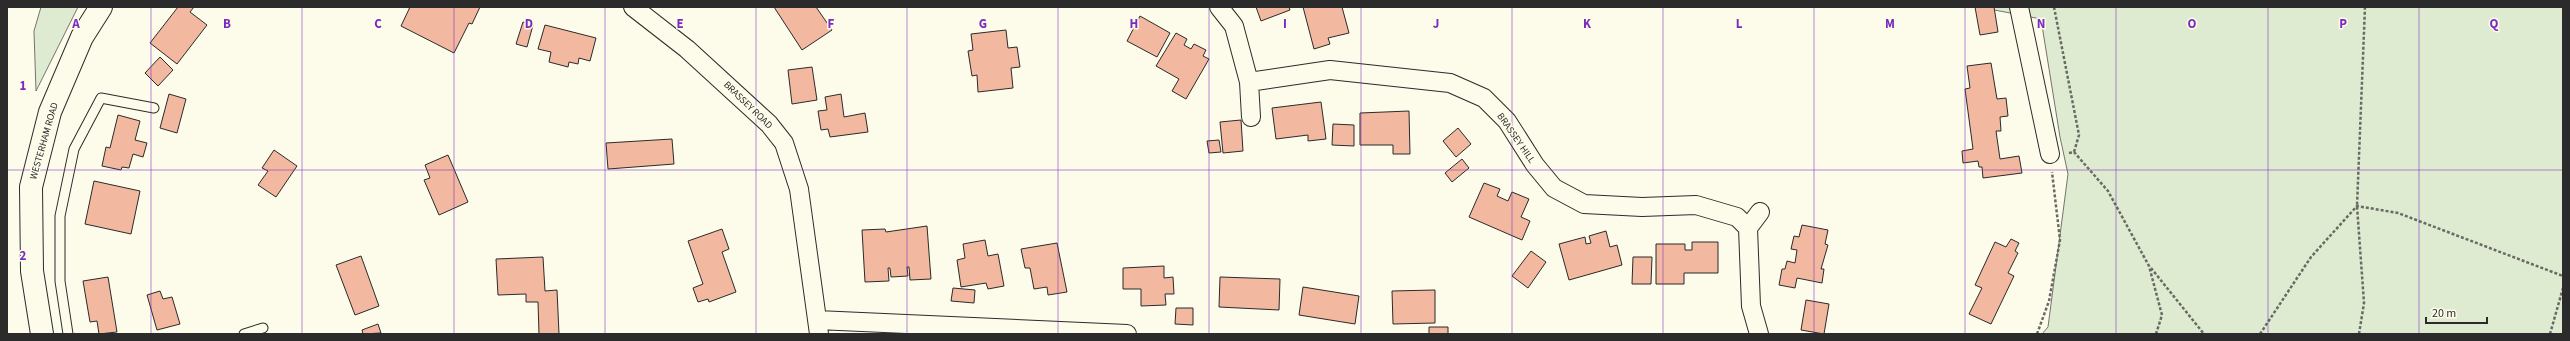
<svg xmlns="http://www.w3.org/2000/svg" width="2570" height="341" viewBox="0 0 2570 341" font-family="'Source Sans 3',sans-serif">
	<style>
		.green { fill: #deebd1; stroke: #74746e }
		.building { fill: #f2b8a0; stroke: #2b2b2b }
		.lines { fill: none; stroke-linecap: round; stroke-linejoin: round }
		.lane-casing { stroke: #2b2b2b; stroke-width: 11 }
		.street-casing { stroke: #2b2b2b; stroke-width: 20 }
		.primary-casing { stroke: #2b2b2b; stroke-width: 24 }
		.path { stroke: #6a6964; stroke-width: 2.5; stroke-dasharray: 3 2; stroke-linecap: butt }
		.lane { stroke: #fdfbea; stroke-width: 9 }
		.street { stroke: #fdfbea; stroke-width: 18 }
		.primary { stroke: #fdfbea; stroke-width: 22 }
		.grid { fill: none; stroke: #7b2cbf; stroke-width: 1; stroke-opacity: 0.55 }
		.labels { text-anchor: middle; dominant-baseline: central; stroke-width: 3; stroke-linejoin: round; paint-order: stroke }
		.street-label { font-size: 10px; fill: #2b2b2b; stroke: #fdfbea }
		.grid-label { font-size: 13px; text-anchor: middle; font-weight: bold; fill: #7b2cbf; stroke: #fdfbea; stroke-width: 3; stroke-linejoin: round; paint-order: stroke }
	</style>
	<rect width="100%" height="100%" fill="#fdfbea"/>
	<path class="green" d="M41 7H78L36 91 34 31Z
		M1979 7H2563V334H2042L2048 327 2068 174 2060 137 2041 19Z"/>
	<path class="building" d="M178 7H194L190 12 207 25 177 64 150 43Z
		M410 7H480L472 24 469 23 454 53 401 26Z
		M774 7H816L832 30 802 50Z
		M1256 7H1289L1290 10 1261 21Z
		M1303 7H1342L1349 33 1328 38 1330 44 1314 49Z
		M1975 7H1994L1998 32 1980 35Z
		M1140 16 1170 33 1157 57 1127 41Z
		M523 22 533 25 527 47 516 44Z
		M545 25 596 38 590 61 579 58 578 64 569 62 568 67 549 62 551 52 538 49Z
		M1006 30 1008 48 1017 47 1020 67 1011 68 1013 88 978 92 977 75 972 76 968 51 973 50 971 34Z
		M1176 33 1187 39 1184 45 1191 49 1194 44 1206 50 1203 56 1209 59 1186 99 1172 91 1179 79 1156 66Z
		M160 57 173 70 158 86 145 73Z
		M1991 63 1997 99 2006 98 2008 116 2000 117 2001 131H1996L2000 159 2019 156 2022 173 1983 178 1982 167H1979L1978 161 1963 163 1962 151 1973 149 1965 89 1970 88 1967 66Z
		M812 67 817 100 792 104 788 70Z
		M169 94 186 99 177 133 160 128Z
		M841 94 844 117 865 113 868 132 830 137 828 129 821 130 818 111 827 110 825 97Z
		M1321 102 1326 139 1308 141V135L1276 139 1272 108Z
		M1409 111 1410 154H1393V145H1360V113Z
		M118 115 140 121 135 140 147 143 143 157 133 154 129 168 122 167 121 170 102 166 106 147 110 148Z
		M1241 120 1243 151 1223 153 1220 122Z
		M1333 124 1354 125V146L1332 145Z
		M1458 128 1471 144 1456 157 1443 141Z
		M672 139 674 164 608 169 606 143Z
		M1219 140 1221 152 1209 153 1207 141Z
		M274 150 297 166 276 197 258 185 268 171 262 168Z
		M448 155 468 202 439 215 424 180 430 178 425 165Z
		M1462 159 1469 168 1452 182 1445 173Z
		M94 181 140 191 131 234 85 224Z
		M1484 183 1500 189 1497 196 1508 201 1512 192 1529 199 1521 217 1530 221 1522 240 1469 217Z
		M1802 225 1828 230 1825 244 1828 245 1821 269H1824L1822 283 1797 278 1795 288 1779 285 1782 269H1785L1787 261 1795 263 1797 250 1791 249 1794 236 1799 237Z
		M927 226 931 279 910 280 909 267H907L908 276 891 277 890 268H888L889 281 865 282 862 230 885 229 886 232Z
		M722 229 729 249 722 252 736 292 709 302 708 299 698 302 693 288 703 284 688 241Z
		M1606 231 1610 247 1617 245 1622 265 1569 280 1559 244 1585 237 1586 244 1591 243 1589 236Z
		M2011 239 2019 243 2015 251 2018 253 2008 273 2014 276 1991 324 1969 314 1982 288 1975 285 1995 242 2006 247Z
		M985 240 988 256 998 254 1004 286 988 289 986 283 961 287 957 260 965 258 963 244Z
		M1692 242H1718V273H1684V284H1656V244H1685V250H1692Z
		M1057 243 1067 292 1048 295 1047 287 1034 289 1030 268H1025L1021 249Z
		M1531 251 1546 262 1528 288 1512 276Z
		M361 256 379 306 355 315 336 265Z
		M543 257 545 291 557 290 559 334H539L538 302H526V294L498 295 496 259Z
		M1633 257H1652L1651 284H1632Z
		M1164 266V278L1173 277 1174 294H1165L1166 305 1141 306V289H1123V268Z
		M108 277 117 332 99 334 97 321 90 322 83 281Z
		M1220 277 1280 279 1279 310 1219 307Z
		M1303 287 1359 296 1355 324 1299 315Z
		M953 288 975 290 974 303 951 301Z
		M1435 290V323L1393 324 1392 291Z
		M160 291 163 299 172 297 180 324 157 330 147 295Z
		M1806 300 1829 304 1824 334 1801 330Z
		M1176 308H1193V325L1175 324Z
		M378 324 381 333 363 334 362 330Z
		M1429 327H1448V334H1429Z"/>
	<g class="lines">
		<defs>
			<path id="lane" d="M68 334 60 281V216L74 149 101 98 154 108
				M244 334 263 328"/>
			<path id="street" d="M633 7 687 49 769 124 784 143 799 189 819 334
				M1219 7 1234 26 1249 82 1330 70 1450 83 1484 98 1507 121 1535 165 1554 188 1584 204 1642 207 1696 205 1737 217 1748 228 1751 306 1759 334
				M2019 7 2050 154
				M1249 82 1251 117
				M1748 228 1760 212
				M817 320 1127 334"/>
			<path id="primary" d="M42 334 32 271 31 187 50 112 82 37 101 7"/>
		</defs>
		<use href="#lane" class="lane-casing"/>
		<use href="#street" class="street-casing"/>
		<use href="#primary" class="primary-casing"/>
		<path class="path" d="M2054 7 2079 135 2074 152
			M2069 153 2074 152 2108 191 2149 266 2162 315 2156 334
			M2151 268 2204 334
			M2037 334 2049 301 2060 240 2052 172
			M2260 334 2311 257 2357 206 2398 213 2563 276
			M2359 334 2364 303 2357 206 2365 7
			M2550 334 2563 288"/>
		<use href="#lane" class="lane"/>
		<use href="#street" class="street"/>
		<use href="#primary" class="primary"/>
	</g>
	<path class="grid" d="M151 7V334M302 7V334M454 7V334M605 7V334M756 7V334M907 7V334M1058 7V334M1209 7V334M1361 7V334M1512 7V334M1663 7V334M1814 7V334M1965 7V334M2116 7V334M2268 7V334M2419 7V334M7 170H2563"/>
	<g class="labels">
		<g class="street-label">
			<text transform="translate(748 105) rotate(44)">BRASSEY ROAD</text>
			<text transform="translate(1516 138) rotate(55)">BRASSEY HILL</text>
			<text transform="translate(44 141) rotate(-74)">WESTERHAM ROAD</text>
		</g>
	</g>
	<g class="grid-label">
		<text x="76" y="28">A</text>
		<text x="227" y="28">B</text>
		<text x="378" y="28">C</text>
		<text x="529" y="28">D</text>
		<text x="680" y="28">E</text>
		<text x="831" y="28">F</text>
		<text x="983" y="28">G</text>
		<text x="1134" y="28">H</text>
		<text x="1285" y="28">I</text>
		<text x="1436" y="28">J</text>
		<text x="1587" y="28">K</text>
		<text x="1739" y="28">L</text>
		<text x="1890" y="28">M</text>
		<text x="2041" y="28">N</text>
		<text x="2192" y="28">O</text>
		<text x="2343" y="28">P</text>
		<text x="2494" y="28">Q</text>
		<text x="23" y="90">1</text>
		<text x="23" y="260">2</text>
	</g>
	<rect width="2570" height="341" fill="none" stroke="#2b2b2b" stroke-width="16"/>
	<path d="M2426 317v6h61v-6" fill="none" stroke="#2b2b2b" stroke-width="2"/>
	<text x="2432" y="317" font-size="12" fill="#2b2b2b" stroke="#fdfbea" stroke-width="3" paint-order="stroke">20 m</text>
</svg>
